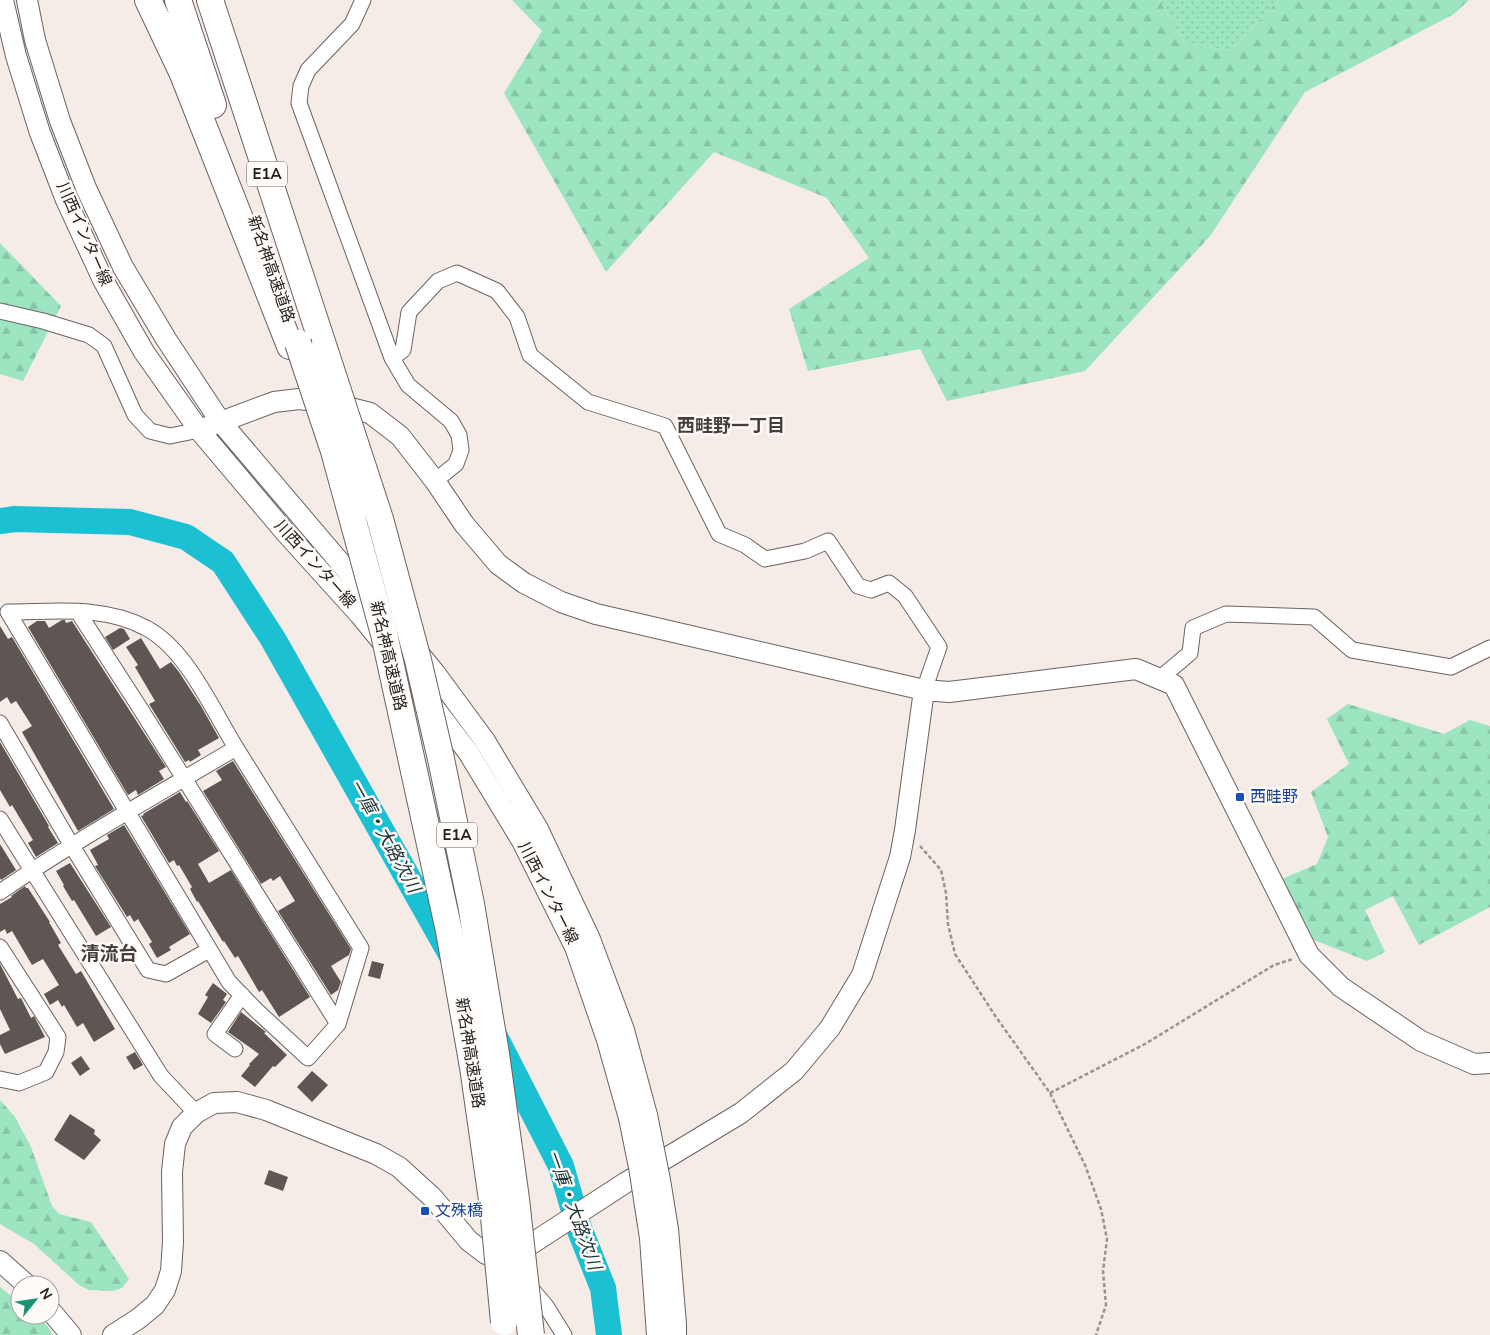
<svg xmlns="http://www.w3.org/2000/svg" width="1490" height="1335" viewBox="0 0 1490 1335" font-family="'Nunito Sans','Noto Sans JP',sans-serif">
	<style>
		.grass { fill: url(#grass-dots) }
		.forest { fill: url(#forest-firs) }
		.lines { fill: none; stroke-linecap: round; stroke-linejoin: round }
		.river { stroke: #1bc0d3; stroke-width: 26 }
		.building { fill: #5e5653 }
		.street-casing { stroke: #6b635f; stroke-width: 17 }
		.secondary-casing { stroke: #6b635f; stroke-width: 22 }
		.highway-casing { stroke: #6b635f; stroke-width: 28 }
		.path { stroke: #99928f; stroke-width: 2.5; stroke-dasharray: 4 2.5; stroke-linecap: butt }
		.street { stroke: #fff; stroke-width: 15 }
		.secondary { stroke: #fff; stroke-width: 20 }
		.highway { stroke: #fff; stroke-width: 26 }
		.secondary-bridge-casing { stroke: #6b635f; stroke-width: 22; stroke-linecap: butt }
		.highway-bridge-casing { stroke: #6b635f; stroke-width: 28; stroke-linecap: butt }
		.secondary-bridge { stroke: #fff; stroke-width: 20 }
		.highway-bridge { stroke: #fff; stroke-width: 26 }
		.transit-dot { fill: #1a4fb4; stroke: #fefaf8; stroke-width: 2 }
		.labels { text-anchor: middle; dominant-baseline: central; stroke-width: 5; stroke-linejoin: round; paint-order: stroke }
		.shield { fill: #fefaf8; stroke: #656260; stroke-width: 1 }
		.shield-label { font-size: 15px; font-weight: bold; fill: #24211f }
		.street-label { font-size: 16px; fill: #24211f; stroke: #fefaf8 }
		.transit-label { font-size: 16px; fill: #164399; stroke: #fefaf8; text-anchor: start }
		.neighbourhood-label { font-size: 18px; font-weight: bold; fill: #463e3b; stroke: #fefaf8 }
		.water-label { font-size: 18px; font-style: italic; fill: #1c3538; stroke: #fefaf8 }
		.quarter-label { font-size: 19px; font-weight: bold; fill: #463e3b; stroke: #fefaf8 }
	</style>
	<defs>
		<pattern id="grass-dots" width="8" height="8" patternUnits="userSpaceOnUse" patternTransform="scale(1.25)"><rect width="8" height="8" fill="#9ce5c0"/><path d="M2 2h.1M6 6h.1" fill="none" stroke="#86c4a5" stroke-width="1.8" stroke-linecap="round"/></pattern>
		<pattern id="forest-firs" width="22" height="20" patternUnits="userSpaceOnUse" patternTransform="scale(1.25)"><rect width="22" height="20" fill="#9ce5c0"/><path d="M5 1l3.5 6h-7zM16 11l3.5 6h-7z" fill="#86c4a5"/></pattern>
	</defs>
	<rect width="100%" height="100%" fill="#f5ebe7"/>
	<path class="grass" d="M1159 0H1279L1230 51 1185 43Z"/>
	<path class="forest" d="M512 0H1159L1185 43 1230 51 1279 0H1469L1454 14 1305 92 1210 236 1085 371 947 401 920 349 808 371 789 309 869 258 827 198 714 152 606 272 504 93 542 31Z
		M0 243 61 306 23 381 0 374Z
		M1348 704 1444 734 1470 720 1490 726V907L1419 945 1393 896 1365 910 1385 952 1367 961 1314 940 1282 879 1317 864 1328 837 1311 792 1349 764 1327 719Z
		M0 1100 15 1117 31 1147 52 1206 59 1214 91 1222 129 1279 122 1288 112 1291 89 1290 79 1285 34 1244 0 1224Z
		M0 1287 20 1303V1315C41 1315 42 1318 53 1335H0Z"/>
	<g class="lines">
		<path class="river" d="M0 521 15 519 130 522 186 537 223 562 273 639 451 954
			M495 1037 561 1166 579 1228 603 1288 609 1335"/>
	</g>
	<path class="building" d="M62 620H65L66 623 72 621 166 767 159 771 164 779 138 795 136 790 128 795 28 627 37 621H45L49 628Z
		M0 626 8 639 12 637 114 809 78 831 22 732 32 726 16 701 11 704 7 697 0 702Z
		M120 628 124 629 130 639 113 650 105 637Z
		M141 638 160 669 171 662 179 672 201 706 219 738 198 750 201 755 190 762 189 760 185 762 149 704 155 701 135 667 138 665 126 647Z
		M0 742 49 826 48 827 58 843 36 857 28 843 33 840 12 805 10 807 0 790Z
		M233 761 351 949 349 955 331 966 341 982 338 990 331 995 278 911 295 901 280 876 273 881 271 878 261 884 203 791 222 780 216 771Z
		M180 792 186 802 187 801 219 851 198 864 209 883 231 870 310 997 279 1017 262 990 259 992 238 956 235 958 224 941 223 942 198 901 197 902 190 889 192 887 179 865 177 866 174 860 169 863 141 816 144 815 143 814Z
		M124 825 190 934 169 947 171 950 157 958 149 944 152 942 138 919 134 922 130 915 127 917 95 866 98 865 90 850 109 839 107 835Z
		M0 844 16 870 1 880 0 878Z
		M70 863 111 927 96 936 74 900 72 901 63 886 64 885 56 871Z
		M25 886 26 888H28L50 922H49L61 943 58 945 76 974 81 971 115 1029 94 1042 83 1023 77 1027 64 1005 62 1007 58 1000 50 1005 44 994 59 985 43 959 32 965 12 931 7 934 5 929 0 932V904L12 897 11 896Z
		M372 961 384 964 380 979 368 976Z
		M0 964 18 999 21 998 31 1018 34 1016 45 1037 5 1054 0 1044V1035L10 1030 0 1009Z
		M213 983 227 994 223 1000 226 1002 211 1023 198 1014 208 997 205 995Z
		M241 1012 266 1032 264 1033 287 1055 275 1067 273 1066 255 1087 241 1076 250 1065 249 1064 259 1054 228 1032Z
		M135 1052 143 1065 134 1070 126 1057Z
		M81 1056 90 1069 80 1076 71 1063Z
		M312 1071 328 1085 312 1102 297 1087Z
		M70 1114 95 1130 94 1134 101 1140 84 1160 54 1140Z
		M269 1170 288 1177 283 1191 264 1184Z"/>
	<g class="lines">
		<defs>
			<path id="street" d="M363 0 352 24 308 70 301 86 299 103 392 358 408 385 451 421 459 435 461 450 456 464 435 481
				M0 311 43 321 89 335 104 346 135 415 150 431 170 436 199 430
				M392 358 403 350 409 312 438 281 457 273 497 291 517 317 530 355 588 402 665 426 719 534 745 545 765 559 805 551 828 541 858 586 871 590 889 583 905 596 939 647 924 690
				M8 612C54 612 104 605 146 628 187 649 214 713 238 751 279 817 320 882 361 948L338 1024 308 1058 256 1010 229 982Z
				M78 612 138 705 338 1024
				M1159 679 1190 653 1193 628 1226 614 1314 617 1352 650 1451 667 1490 648
				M0 723 72 846 148 970 166 974 209 950
				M0 819 161 1076 196 1113
				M0 892C76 840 157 795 236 748
				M0 947 58 1037 56 1052 46 1072 19 1083 0 1079
				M235 1049 215 1034 242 995
				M527 1284 546 1306 564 1335"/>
			<path id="secondary" d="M3 0 16 56 40 133 66 200 103 280 144 352 199 430 285 532 360 615 414 681 468 752 522 841 575 947 607 1040 629 1118
				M27 0 35 40 60 121 86 188 123 267 166 339 220 421 373 601
				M199 430 274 402 299 399 331 403 370 413 400 436 435 481 464 524 498 564 524 583 561 602 596 614 924 690 949 692 1136 669 1174 685 1309 955 1341 987 1421 1041 1474 1064 1490 1063
				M417 651 435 673 485 741 538 829 590 939 624 1030 647 1115
				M0 1261 27 1285
				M50 1310 71 1335
				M113 1335 138 1319 155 1305 165 1290 171 1271 173 1242 172 1172 175 1144 182 1127 196 1113 214 1103 237 1102 266 1110 376 1154 399 1167 433 1198 469 1241 486 1254 508 1259 625 1183 741 1113 794 1071 830 1028 862 975 900 857 905 830 924 690"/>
			<path id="highway" d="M148 0 183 74 290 346
				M178 0 213 105
				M210 0 324 348"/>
		</defs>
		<use href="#street" class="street-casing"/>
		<use href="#secondary" class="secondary-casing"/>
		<use href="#highway" class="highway-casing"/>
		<path class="path" d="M920 846 941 870 946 893 948 924 955 954 996 1017 1050 1093 1085 1165 1101 1209 1107 1239 1103 1271 1106 1305 1096 1335
			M1050 1093 1145 1044 1274 965 1293 959"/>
		<use href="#street" class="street"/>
		<use href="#secondary" class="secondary"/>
		<use href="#highway" class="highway"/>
		<defs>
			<path id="secondary-bridge" d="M647 1115 660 1180 668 1229 676 1324V1335
				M629 1118 639 1167 650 1238 657 1335"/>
			<path id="highway-bridge" d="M298 343 334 451 384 634 449 931 473 1067 493 1207 504 1322
				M324 348 380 519 418 660 441 759 471 904 496 1054 516 1199 531 1335"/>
		</defs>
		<use href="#secondary-bridge" class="secondary-bridge-casing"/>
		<use href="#highway-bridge" class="highway-bridge-casing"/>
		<use href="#secondary-bridge" class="secondary-bridge"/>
		<use href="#highway-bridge" class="highway-bridge"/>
	</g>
	<g class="transit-dot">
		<rect x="1235" y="792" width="10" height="10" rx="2.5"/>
		<rect x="420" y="1206" width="10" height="10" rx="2.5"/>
	</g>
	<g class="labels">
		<g class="shield">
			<rect x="247" y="161.5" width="40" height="25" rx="4"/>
			<rect x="437" y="822.5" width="40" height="25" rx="4"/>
		</g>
		<g class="shield-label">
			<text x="267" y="174">E1A</text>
			<text x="457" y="835">E1A</text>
		</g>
		<g class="street-label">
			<text transform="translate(84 234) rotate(66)">川西インター線</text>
			<text transform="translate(271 269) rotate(71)">新名神高速道路</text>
			<text transform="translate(315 564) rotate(48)">川西インター線</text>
			<text transform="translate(388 656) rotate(77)">新名神高速道路</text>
			<text transform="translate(548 893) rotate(63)">川西インター線</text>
			<text transform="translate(470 1053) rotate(81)">新名神高速道路</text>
		</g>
		<g class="transit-label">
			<text x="1250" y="797">西畦野</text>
			<text x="435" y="1211">文殊橋</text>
		</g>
		<g class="neighbourhood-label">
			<text x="731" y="426">西畦野一丁目</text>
		</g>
		<g class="water-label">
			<text transform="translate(385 836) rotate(61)">一庫・大路次川</text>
			<text transform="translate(574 1210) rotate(70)">一庫・大路次川</text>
		</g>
		<g class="quarter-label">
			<text x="109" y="954">清流台</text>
		</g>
	</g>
	<g transform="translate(35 1300) rotate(60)"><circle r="24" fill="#fefaf8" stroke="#a7a3a1"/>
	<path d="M0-4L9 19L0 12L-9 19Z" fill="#199378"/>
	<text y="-8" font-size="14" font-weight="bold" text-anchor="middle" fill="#24211f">N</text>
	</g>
</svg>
